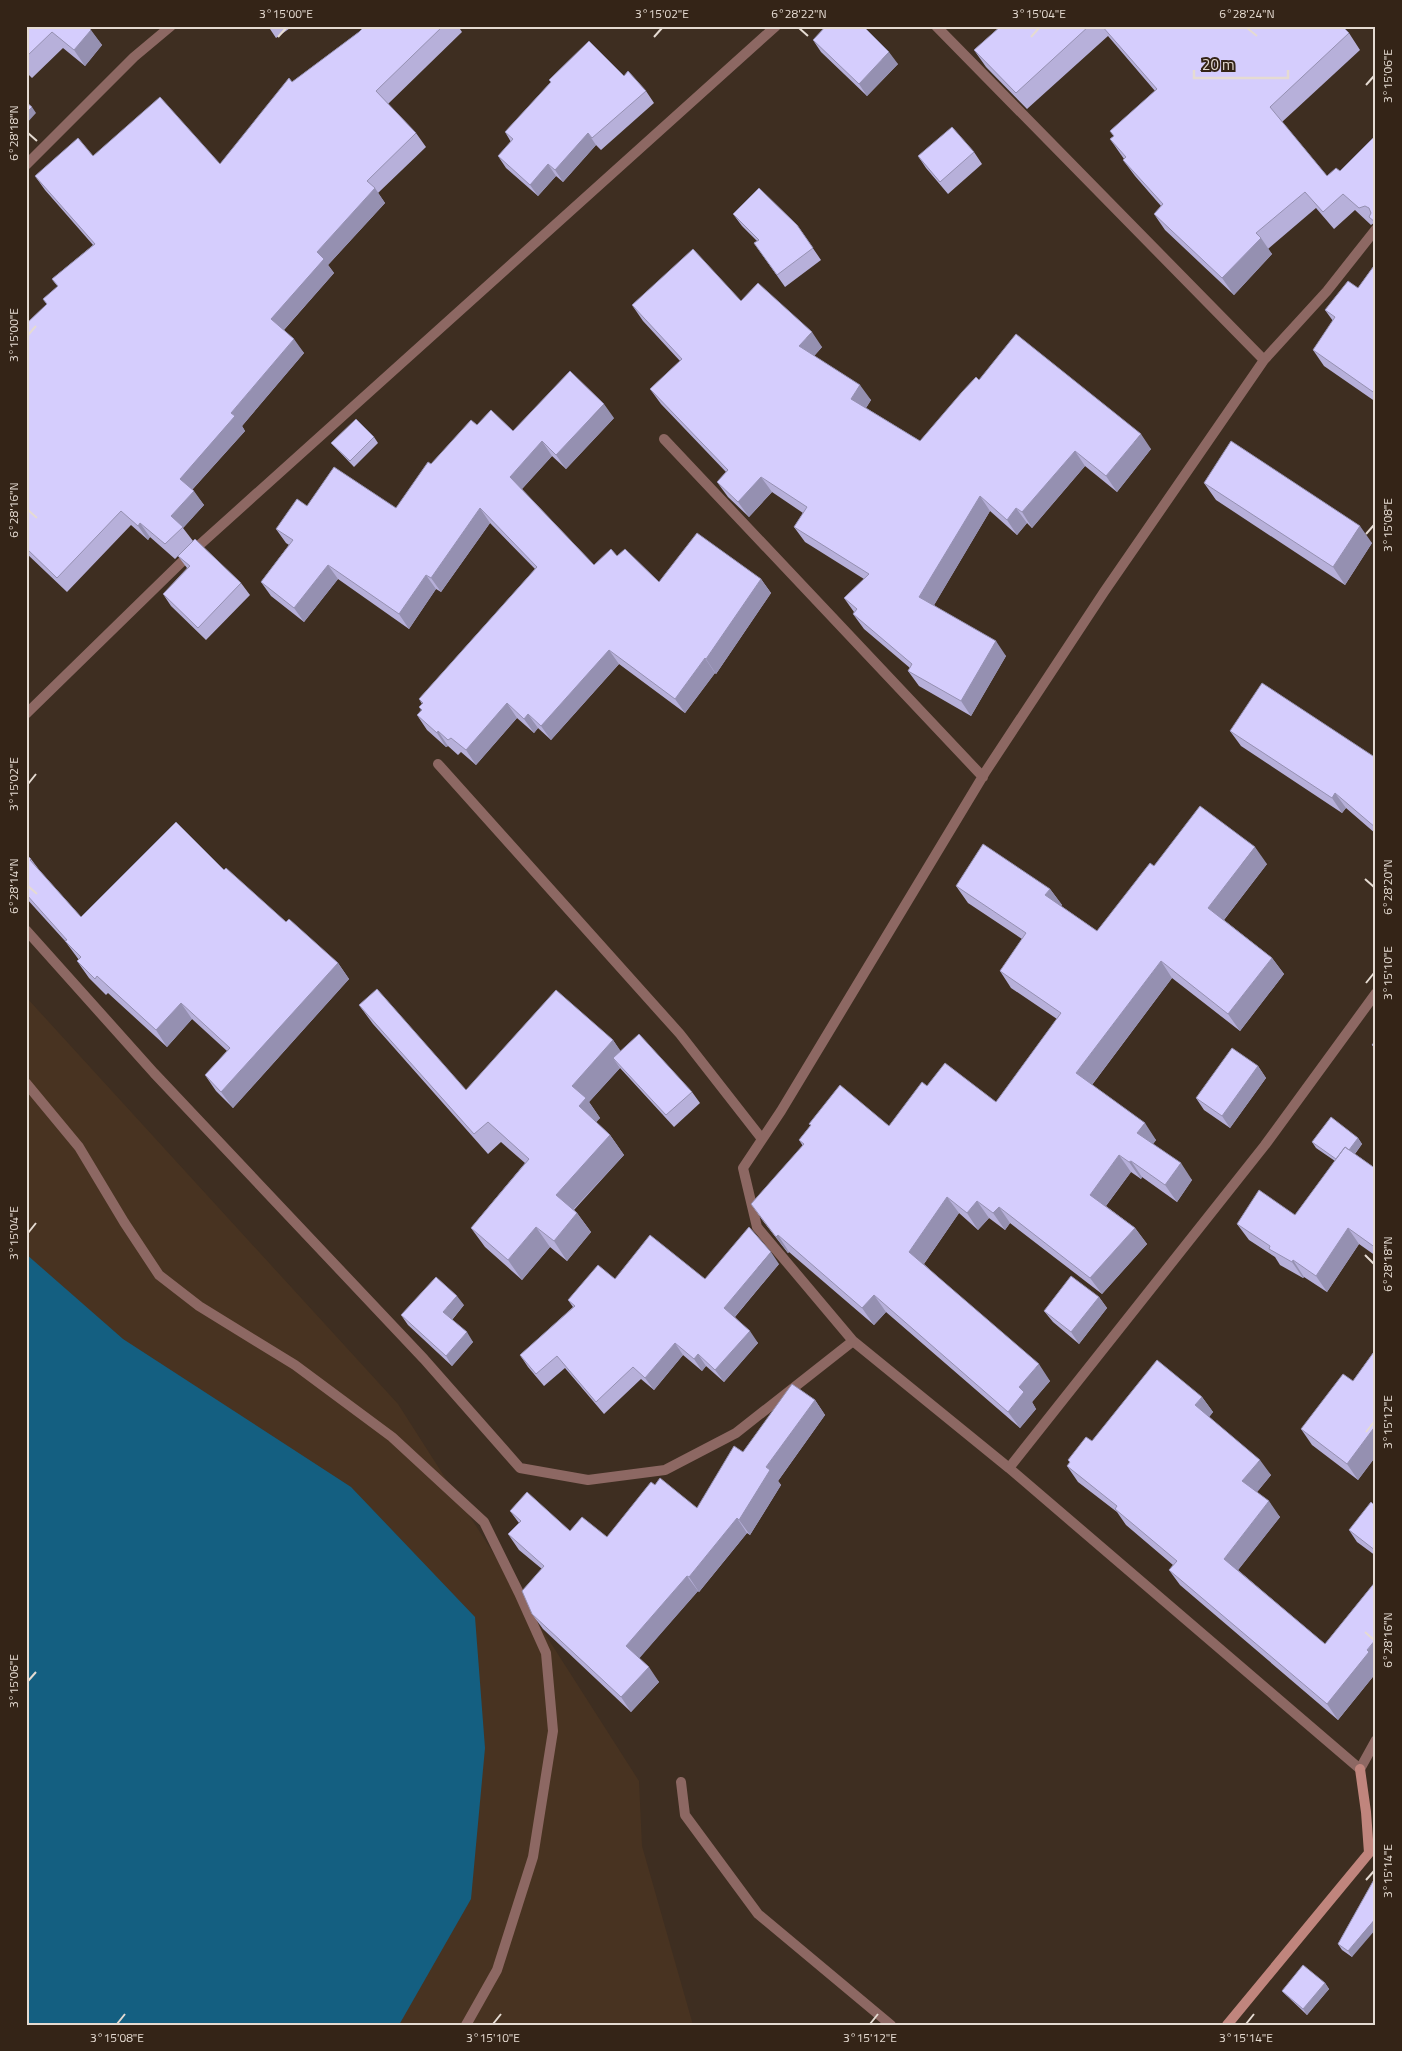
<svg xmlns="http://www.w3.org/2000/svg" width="1402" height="2051" viewBox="0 0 1402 2051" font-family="'Titillium Web',sans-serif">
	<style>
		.built { fill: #483321 }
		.water { fill: #145f81 }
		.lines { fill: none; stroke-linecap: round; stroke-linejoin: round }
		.lane { stroke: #8d6863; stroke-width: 10 }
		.street { stroke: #8d6863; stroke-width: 10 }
		.secondary { stroke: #c0857d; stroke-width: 10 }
		.wall { fill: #b7b0da }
		.shaded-wall { fill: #9590b1 }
		.building { fill: #d5cdfd; stroke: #9590b1 }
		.ticks { fill: none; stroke: #e5dbd2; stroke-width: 2 }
		.neatline { fill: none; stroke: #e5dbd2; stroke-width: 2 }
		.ticks-label { font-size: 12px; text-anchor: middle; fill: #e5dbd2 }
	</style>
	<rect width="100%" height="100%" fill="#3e2e21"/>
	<path class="built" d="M26 997 398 1404 639 1781 642 1846 693 2025H26Z"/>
	<path class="water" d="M26 1254 123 1339 351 1487 475 1617 485 1748 471 1899 399 2025H26Z"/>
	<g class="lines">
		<path class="lane" d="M26 1083 79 1147 124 1222 159 1275 199 1306 295 1365 392 1437 484 1522 519 1593 546 1653 553 1731 533 1857 497 1970 466 2025"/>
		<path class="street" d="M936 26 1264 360
			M26 165 134 57 171 26
			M1376 229 1327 291 1264 360 1104 592 986 771 781 1111 743 1168 757 1227 853 1341 1009 1468 1360 1769 1376 1740
			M664 439 983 777
			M26 714 195 549 776 26
			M438 764 680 1034 762 1139
			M26 930 154 1073 424 1359 520 1468 588 1480 665 1470 736 1433 853 1341
			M1009 1468 1265 1145 1376 993
			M681 1782 685 1815 758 1914 891 2025"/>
		<path class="secondary" d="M1227 2025 1369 1853 1366 1812 1360 1769"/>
	</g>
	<path class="wall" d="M26 26H87L102 45 85 66 63 48 32 78 26 72Z
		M268 26H293L276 38Z
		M365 26H458L462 32 388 104 416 133 426 147 378 193 385 203 328 265 334 273 284 330 304 353 242 426 245 431 192 490 204 505 183 528 193 541 241 583 250 595 206 640 171 606 163 594 187 568 178 556 175 559 150 537 148 540 131 525 67 592 26 553V324L47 304 43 299 58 287 52 279 93 245 45 190 35 176 93 156 220 164 292 82 359 32Z
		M1001 26H1342L1349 33 1360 50 1282 122 1327 176 1340 171 1376 135V226L1374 223 1371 225 1355 210 1334 229 1316 208 1268 249 1272 254 1234 295 1165 230 1154 214 1161 206 1135 176 1123 160 1124 159 1110 139 1114 136 1110 131 1155 91 1108 36 1027 109 986 67 974 50Z
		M813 40 898 64 867 96 821 52Z
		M624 76 646 91 654 103 601 150 596 145 563 182 556 176 538 196 506 168 498 156 511 142 505 132 551 82Z
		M974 152 982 164 948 194 926 168 918 156Z
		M733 214 797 225 821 260 785 287 754 243 757 241 742 226Z
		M1376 263V402L1324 366 1313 350 1333 321 1325 310 1358 288Z
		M741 301 822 347 814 356 871 400 866 408 920 441 979 380 1151 449 1117 492 1085 466 1032 528 1027 523 1017 535 990 511 934 605 1006 656 971 716 919 686 908 671 910 668 864 629 853 614 854 612 844 598 864 579 805 542 794 527 803 513 772 492 749 517 728 497 717 482 726 472 661 404 650 389 680 361 643 321 632 305Z
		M614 418 566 469 552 456 522 489 594 565 617 556 659 582 761 579 771 593 716 674 715 673 685 713 619 664 551 740 538 728 534 733 517 718 476 765 461 752 458 755 448 746 446 747 427 730 417 715 421 710 419 707 422 704 419 699 535 569 490 523 441 592 436 589 409 629 338 579 304 622 271 596 261 582 289 545 286 543 276 529 307 506 396 508 431 464 477 425 513 431Z
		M374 437 378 443 354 467 336 448 331 443Z
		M1204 483 1372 543 1345 585 1216 500Z
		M1230 731 1376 758V834L1346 808 1342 813 1241 746Z
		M26 854 31 859 40 871 81 917 224 870 286 922 338 963 349 979 233 1108 216 1091 205 1075 227 1051 192 1019 167 1047 108 993 106 995 89 978 77 961 79 960 65 941 26 898Z
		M1267 864 1224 920 1272 958 1284 974 1240 1031 1172 978 1092 1085 1156 1140 1153 1144 1192 1180 1177 1202 1142 1177 1141 1179 1131 1172 1106 1206 1135 1228 1147 1244 1102 1294 1010 1223 1005 1230 989 1218 978 1230 959 1213 924 1264 1050 1381 1032 1402 1036 1409 1020 1428 886 1312 874 1325 789 1252 788 1253 763 1221 751 1204 803 1146 799 1140 811 1125 809 1124 889 1126 927 1086 996 1102 1057 1019 1011 988 1000 971 1022 939 968 903 956 886 1050 889 1062 905 1061 906 1097 931 1154 866Z
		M359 1005 466 1090 613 1040 620 1051 692 1092 700 1103 674 1127 620 1068 589 1102 600 1118 596 1122 610 1135 624 1155 574 1210 577 1213 591 1232 567 1261 550 1247 522 1280 485 1247 471 1228 525 1163 501 1142 488 1154 373 1024Z
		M1258 1066 1266 1078 1230 1128 1204 1110 1196 1098Z
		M1358 1138 1362 1144 1355 1154 1376 1169V1256L1359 1244 1327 1292 1304 1277 1303 1278 1280 1265 1275 1257 1249 1240 1237 1224 1295 1215 1335 1161 1316 1148 1312 1142Z
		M779 1264 735 1317 758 1343 724 1382 706 1366 702 1371 683 1355 654 1390 641 1379 604 1414 565 1368 544 1386 528 1367 520 1355 573 1307 568 1300 615 1279H705Z
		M1099 1297 1107 1308 1079 1344 1053 1322 1044 1311Z
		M464 1305 452 1320 473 1342 452 1366 408 1325 401 1315Z
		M1376 1349V1456L1358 1480 1312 1445 1301 1429 1353 1381Z
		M1202 1397 1213 1412 1209 1417 1271 1475 1257 1492 1280 1517 1238 1570 1325 1644 1376 1581V1673L1338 1720 1180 1585 1169 1570 1173 1565 1126 1525 1117 1512 1078 1482 1067 1466 1070 1463 1068 1460 1092 1441Z
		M815 1400 825 1415 778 1481 781 1485 750 1535 747 1533 699 1592 698 1591 639 1658 659 1682 631 1712 543 1629 532 1614 542 1569 519 1550 508 1534 519 1523 510 1511 570 1531 607 1537 655 1485 697 1508 743 1452Z
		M1376 1507V1556L1357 1542 1349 1530Z
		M1376 1876 1352 1957 1342 1950 1338 1944Z
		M1325 1983 1329 1989 1307 2015 1287 1996 1282 1991Z"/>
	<path class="shaded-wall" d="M91 30 102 45 85 66 74 50Z
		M889 52 898 64 867 96 859 84Z
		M32 107 36 113 26 124V113Z
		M588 133 596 145 563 182 555 170Z
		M548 164 556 176 538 196 530 185Z
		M375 188 385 203 328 265 334 273 281 333 271 319 317 252Z
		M1261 238 1272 254 1234 295 1222 278Z
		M812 332 822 347 809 362 799 346Z
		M294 339 304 353 242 426 245 431 189 493 180 479 231 413Z
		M860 385 871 400 862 414 851 399Z
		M604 404 614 418 566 469 556 455Z
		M1141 434 1151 449 1117 492 1106 476Z
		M542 441 552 456 520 491 510 477Z
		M1075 451 1085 466 1032 528 1022 512Z
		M761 477 772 492 749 517 738 502Z
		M194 491 204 505 183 528 171 516Z
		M980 496 990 511 930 612 919 597Z
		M480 508 490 523 441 592 431 578Z
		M1016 508 1027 523 1017 535 1007 520Z
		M140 523 150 537 148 540 138 526Z
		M1360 526 1372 543 1345 585 1333 567Z
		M328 565 338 579 304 622 294 608Z
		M426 575 436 589 409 629 399 614Z
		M761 579 771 593 716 674 706 659Z
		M996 641 1006 656 971 716 961 701Z
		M609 650 619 664 551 740 541 726Z
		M705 658 715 673 685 713 675 699Z
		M507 703 517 718 476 765 466 750Z
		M528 714 538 728 534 733 524 719Z
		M438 731 448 746 446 747 437 733Z
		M1335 793 1346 808 1342 813 1332 798Z
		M1255 847 1267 864 1220 925 1208 908Z
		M1050 889 1062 905 1057 912 1045 895Z
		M1272 958 1284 974 1240 1031 1228 1014Z
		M1161 961 1172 978 1088 1090 1076 1073Z
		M338 963 349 979 233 1108 221 1092Z
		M181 1003 192 1019 167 1047 156 1030Z
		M613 1040 627 1060 613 1058 620 1068 589 1102 600 1118 593 1126 579 1106 572 1086Z
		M1258 1066 1266 1078 1230 1128 1222 1116Z
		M1145 1123 1156 1140 1149 1149 1137 1133Z
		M610 1135 624 1155 569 1214 556 1195Z
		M1358 1138 1362 1144 1344 1168 1340 1162Z
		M1119 1155 1131 1172 1102 1211 1090 1195Z
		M1131 1161 1142 1177 1141 1179 1129 1162Z
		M1181 1163 1192 1180 1177 1202 1165 1185Z
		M947 1197 959 1213 921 1268 909 1252Z
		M977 1201 989 1218 978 1230 967 1213Z
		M999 1207 1010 1223 1005 1230 993 1213Z
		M577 1213 591 1232 567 1261 554 1241Z
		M536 1227 550 1247 522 1280 508 1260Z
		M1135 1228 1147 1244 1102 1294 1090 1278Z
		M1348 1228 1359 1244 1327 1292 1316 1276Z
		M778 1235 789 1252 788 1253 776 1237Z
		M771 1252 779 1264 732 1320 724 1308Z
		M1293 1260 1304 1277 1303 1278 1292 1262Z
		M874 1295 886 1312 874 1325 862 1308Z
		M457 1296 464 1305 450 1322 443 1312Z
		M1099 1297 1107 1308 1079 1344 1071 1332Z
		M750 1331 758 1343 724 1382 715 1370Z
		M467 1332 473 1342 452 1366 446 1356Z
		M675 1343 683 1355 654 1390 645 1378Z
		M698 1354 706 1366 702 1371 694 1359Z
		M1039 1364 1050 1381 1032 1402 1036 1409 1020 1428 1008 1412 1019 1387Z
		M1202 1397 1213 1412 1206 1421 1195 1405Z
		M815 1400 825 1415 778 1481 781 1485 750 1535 739 1520 766 1467Z
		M1376 1425V1456L1358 1480 1347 1464Z
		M1260 1460 1271 1475 1253 1497 1242 1481Z
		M1269 1501 1280 1517 1235 1574 1224 1559Z
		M737 1518 747 1533 699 1592 689 1577Z
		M687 1576 698 1591 637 1661 626 1646Z
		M1376 1639V1673L1338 1720 1327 1704Z
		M649 1667 659 1682 631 1712 621 1697Z
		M1376 1918V1929L1352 1957 1348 1951Z
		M1325 1983 1329 1989 1307 2015 1303 2009Z"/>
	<path class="building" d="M26 26H87L91 30 74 50 52 32 26 57Z
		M365 26H443L376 91 416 133 367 181 375 188 317 252 324 259 271 319 294 339 231 413 235 416 180 479 194 491 171 516 183 527 165 544 140 523 138 526 121 511 57 578 26 548V324L47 304 43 299 58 286 52 279 95 244 35 176 78 138 93 156 160 97 220 164 289 78 292 82 359 32Z
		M826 26H863L889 52 859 84 813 40Z
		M1001 26H1089L1016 93 974 50Z
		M1102 26H1342L1349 33 1270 107 1327 176 1336 168 1340 171 1376 135V223L1369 217 1371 213 1369 208 1365 206 1359 208 1343 194 1323 212 1305 192 1256 233 1261 238 1222 278 1154 214 1163 204 1123 160 1126 157 1110 139 1114 136 1110 131 1157 89Z
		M589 41 624 76 628 71 646 91 592 138 588 133 555 170 548 164 530 185 498 156 513 139 505 132 551 82 549 80Z
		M26 102 32 107 26 113Z
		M952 127 974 152 940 182 918 156Z
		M759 188 797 225 813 248 777 275 754 243 759 240 733 214Z
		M693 249 741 301 758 283 812 332 799 346 860 385 851 399 920 441 962 392 976 377 979 380 1016 334 1141 434 1106 476 1075 451 1022 512 1016 508 1007 520 980 496 919 597 996 641 961 701 908 671 912 664 853 614 857 609 844 598 869 574 794 527 807 507 761 477 738 502 717 482 728 470 650 389 682 359 632 305Z
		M1376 263V394L1313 350 1335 317 1325 310 1348 281 1358 288Z
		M570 371 604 404 556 455 542 441 510 477 594 565 611 549 617 556 625 549 659 582 697 533 761 579 706 659 705 658 675 699 609 650 541 726 528 714 524 719 507 703 466 750 451 738 448 740 438 731 437 733 417 715 422 710 419 707 423 703 419 699 537 567 480 508 431 578 426 575 399 614 328 565 294 608 261 582 293 540 276 529 297 499 307 506 334 467 396 508 428 462 431 464 471 420 477 425 491 410 513 431Z
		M356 419 374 437 350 461 331 443Z
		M1231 441 1360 526 1333 567 1204 483Z
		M1376 522V530L1372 527Z
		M195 539 241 583 198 628 163 594 190 566 178 556Z
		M1262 683 1376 758V828L1335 793 1332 798 1230 731Z
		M1200 806 1255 847 1208 908 1272 958 1228 1014 1161 961 1076 1073 1145 1123 1137 1133 1181 1163 1165 1185 1131 1161 1129 1162 1119 1155 1090 1195 1135 1228 1090 1278 999 1207 993 1213 977 1201 967 1213 947 1197 909 1252 1039 1364 1019 1387 1024 1392 1008 1412 874 1295 862 1308 778 1235 776 1237 751 1204 804 1144 799 1140 811 1125 809 1124 840 1085 889 1126 922 1082 927 1086 945 1063 996 1102 1061 1013 1000 971 1026 933 956 886 983 844 1050 889 1045 895 1097 931 1150 863 1154 866Z
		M176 822 224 870 226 868 286 922 289 919 338 963 221 1092 205 1075 230 1048 181 1003 156 1030 97 976 95 979 77 961 81 957 65 941 67 940 26 894V854L31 859 30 860 81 917Z
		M377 989 466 1090 556 990 613 1040 572 1086 586 1098 579 1106 610 1135 556 1195 577 1213 554 1241 536 1227 508 1260 471 1228 529 1159 488 1122 474 1134 359 1005Z
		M639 1034 692 1092 666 1115 613 1058Z
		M1376 1040V1047L1372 1045Z
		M1232 1048 1258 1066 1222 1116 1196 1098Z
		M1331 1117 1358 1138 1349 1150 1345 1147 1336 1159 1312 1142Z
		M1345 1147 1376 1169V1248L1348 1228 1316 1276 1293 1260 1292 1262 1269 1249 1270 1246 1237 1224 1259 1190 1295 1215Z
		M749 1227 771 1252 724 1308 750 1331 715 1370 698 1354 694 1359 675 1343 645 1378 633 1367 596 1402 557 1356 536 1374 520 1355 575 1306 568 1300 598 1265 615 1279 650 1235 705 1279Z
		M1071 1276 1099 1297 1071 1332 1044 1311Z
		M436 1277 457 1296 443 1312 467 1332 446 1356 401 1315Z
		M1376 1349V1425L1347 1464 1301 1429 1343 1374 1353 1381Z
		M1157 1360 1202 1397 1195 1405 1260 1460 1242 1481 1269 1501 1224 1559 1325 1644 1376 1581V1639L1367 1650 1369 1652 1327 1704 1169 1570 1177 1561 1115 1509 1117 1506 1067 1466 1070 1462 1068 1460 1086 1437 1092 1441Z
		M792 1384 815 1400 766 1467 770 1470 739 1520 737 1518 689 1577 687 1576 626 1646 649 1667 621 1697 532 1614 522 1591 544 1566 508 1534 521 1521 510 1511 527 1492 570 1531 582 1517 607 1537 651 1482 655 1485 660 1478 697 1508 734 1446 743 1452Z
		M1371 1502 1376 1507V1551L1349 1530Z
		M1376 1876V1918L1348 1951 1338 1944Z
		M1303 1965 1325 1983 1303 2009 1282 1991Z"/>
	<path class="ticks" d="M799 28 808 36M1247 28 1257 36M278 37 286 28M654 37 662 28M1031 37 1039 28M1366 85 1374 76M28 133 37 141M28 335 36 326M28 510 37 518M1366 534 1374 525M28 784 36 774M1365 879 1374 887M28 886 37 894M1366 983 1374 973M28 1233 36 1223M1365 1255 1374 1264M1366 1432 1374 1422M1365 1632 1374 1640M28 1681 36 1672M1366 1880 1374 1871M117 2024 125 2014M493 2024 501 2014M870 2024 878 2014M1246 2024 1254 2014"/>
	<rect width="1402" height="2051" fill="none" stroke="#342417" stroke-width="55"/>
	<path d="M1194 70v8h94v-8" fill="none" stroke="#e5dbd2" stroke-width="2.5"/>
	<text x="1202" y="70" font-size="15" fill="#e5dbd2" stroke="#342417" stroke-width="4" paint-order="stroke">20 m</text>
	<rect x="28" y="28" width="1346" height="1996" class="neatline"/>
	<g class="ticks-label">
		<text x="286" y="18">3°15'00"E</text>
		<text x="662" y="18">3°15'02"E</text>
		<text x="799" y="18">6°28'22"N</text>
		<text x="1039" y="18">3°15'04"E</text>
		<text x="1247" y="18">6°28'24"N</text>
		<text transform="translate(1388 76) rotate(-90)" y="4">3°15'06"E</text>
		<text transform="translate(14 133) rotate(-90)" y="4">6°28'18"N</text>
		<text transform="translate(14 335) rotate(-90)" y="4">3°15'00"E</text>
		<text transform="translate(14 510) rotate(-90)" y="4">6°28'16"N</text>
		<text transform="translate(1388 525) rotate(-90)" y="4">3°15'08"E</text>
		<text transform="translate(14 784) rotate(-90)" y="4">3°15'02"E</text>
		<text transform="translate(14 886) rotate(-90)" y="4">6°28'14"N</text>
		<text transform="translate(1388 887) rotate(-90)" y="4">6°28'20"N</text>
		<text transform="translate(1388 973) rotate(-90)" y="4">3°15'10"E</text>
		<text transform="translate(14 1233) rotate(-90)" y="4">3°15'04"E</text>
		<text transform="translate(1388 1264) rotate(-90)" y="4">6°28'18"N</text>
		<text transform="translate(1388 1422) rotate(-90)" y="4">3°15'12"E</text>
		<text transform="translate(1388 1640) rotate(-90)" y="4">6°28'16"N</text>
		<text transform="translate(14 1681) rotate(-90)" y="4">3°15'06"E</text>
		<text transform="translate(1388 1871) rotate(-90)" y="4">3°15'14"E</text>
		<text x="117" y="2042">3°15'08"E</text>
		<text x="493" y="2042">3°15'10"E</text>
		<text x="870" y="2042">3°15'12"E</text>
		<text x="1246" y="2042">3°15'14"E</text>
	</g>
</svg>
